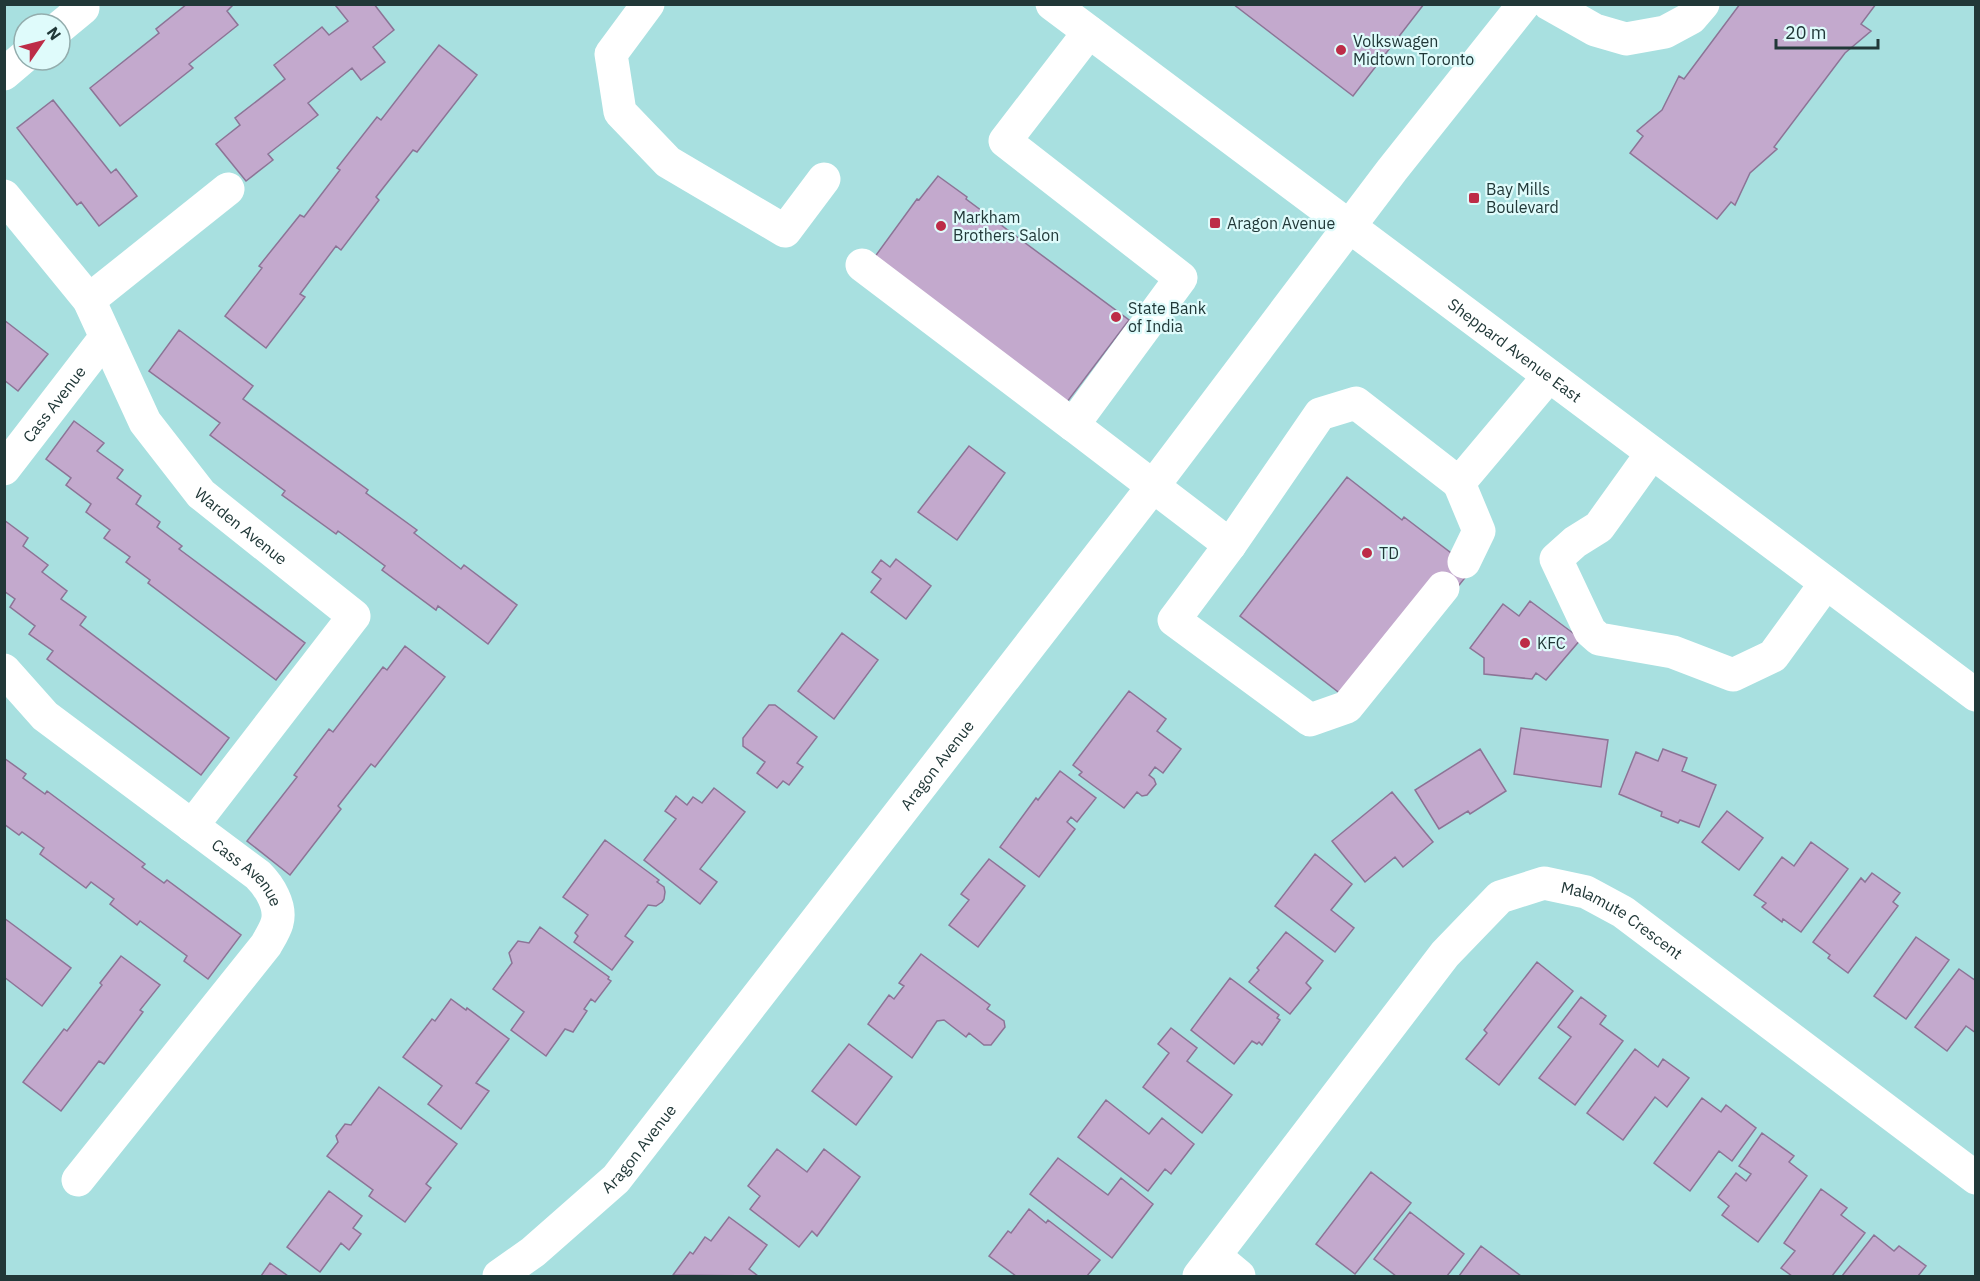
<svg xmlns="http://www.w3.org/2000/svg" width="1980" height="1281" viewBox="0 0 1980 1281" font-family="'IBM Plex Sans',sans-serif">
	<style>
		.building { fill: #c3a9cd; stroke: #8c7496; stroke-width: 1.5 }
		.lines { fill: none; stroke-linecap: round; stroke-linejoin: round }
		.minor { stroke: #fff; stroke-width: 33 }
		.major { stroke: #fff; stroke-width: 33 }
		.poi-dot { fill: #bd2c47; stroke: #dffbfb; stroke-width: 2 }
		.labels { text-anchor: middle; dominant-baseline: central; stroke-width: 4.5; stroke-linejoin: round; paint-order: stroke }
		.poi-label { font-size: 16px; fill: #213838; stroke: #dffbfb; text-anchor: start }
		.street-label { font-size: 16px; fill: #213838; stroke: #dffbfb }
	</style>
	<rect width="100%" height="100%" fill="#a8e0e0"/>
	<path class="building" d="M187 4H234L227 11 238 25 189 64 193 68 120 126 90 88 159 33 156 29Z
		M338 4H374L394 30 373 47 385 62 361 80 352 68 308 103 318 115 268 154 273 160 246 181 216 144 240 125 235 118 285 79 274 65 322 27 329 35 348 21 336 6Z
		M1233 4H1424L1353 96Z
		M1740 4H1876L1861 24 1871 31 1845 53 1774 147 1777 149 1750 173 1735 205 1731 202 1717 219 1630 153 1643 136 1637 131 1662 110 1679 76 1684 79Z
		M439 45 477 75 417 152 413 150 376 197 379 200 341 250 336 246 300 294 305 297 266 348 225 316 262 268 259 266 300 215 304 217 340 170 337 168 377 117 381 120Z
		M53 100 111 173 116 169 137 196 99 226 81 202 77 205 17 128Z
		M938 176 967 197 966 199 1129 320 1067 402 874 258 917 199 919 200Z
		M4 320 48 354 18 391 4 380Z
		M179 330 253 386 243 399 368 490 366 493 417 530 414 533 461 569 464 565 517 605 488 644 438 606 436 610 382 570 385 566 338 531 336 534 282 495 285 491 210 435 220 423 149 371Z
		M74 421 104 443 97 451 123 470 117 478 141 496 136 504 160 522 157 527 182 546 179 549 305 643 276 680 148 583 150 580 126 562 130 557 104 538 110 530 86 512 91 504 66 485 71 478 46 459Z
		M969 446 1005 473 957 540 918 512Z
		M1347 477 1402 520 1404 517 1472 569 1452 594 1346 698 1240 616Z
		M4 520 28 538 23 546 48 565 42 572 67 591 61 599 86 617 80 625 229 738 201 775 47 659 53 651 29 634 35 626 10 607 15 599 4 591Z
		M896 559 931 586 906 619 871 592 881 579 872 572 881 560 890 567Z
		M1530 601 1581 639 1546 680 1536 673 1532 679 1484 674V658L1470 648 1503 604 1519 616Z
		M842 633 878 660 834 719 798 691Z
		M405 646 445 677 375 767 371 764 338 806 341 809 290 875 247 841 297 777 294 775 329 729 333 732 383 667 387 670Z
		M1129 691 1166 719 1157 731 1181 749 1163 773 1155 767 1149 775 1154 779 1156 784 1147 795 1142 796 1137 792 1124 808 1079 775 1082 772 1073 765Z
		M769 705H775L817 737 797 763 803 767 789 785 783 781 777 788 757 773 765 762 743 746V738Z
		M1521 728 1608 740 1601 787 1514 774Z
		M1480 749 1506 791 1470 814 1468 811 1439 829 1415 790Z
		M1663 749 1687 758 1682 771 1716 785 1699 827 1680 820 1678 823 1661 816 1662 812 1619 794 1636 752 1658 761Z
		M4 758 26 774 23 778 45 794 47 791 145 864 142 867 164 883 167 880 241 935 208 979 184 961 187 956 140 921 137 925 110 904 114 899 91 882 86 888 40 854 44 848 22 832 19 835 4 824Z
		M1060 771 1096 798 1077 822 1071 817 1067 822 1075 829 1039 877 1000 847 1036 798 1038 800Z
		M714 788 745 812 700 869 717 882 700 904 644 860 676 819 665 811 676 796 687 805 693 797 702 803Z
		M1392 792 1433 842 1403 867 1395 857 1365 882 1332 841Z
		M1727 811 1763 838 1739 870 1702 842Z
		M605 840 659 880 657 882 664 887 665 892 664 899 662 902 656 906 648 905 625 936 633 942 612 970 574 942 578 936 575 933 588 915 563 897Z
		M1811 842 1848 869 1801 932 1783 919 1782 922 1762 907 1766 903 1754 895 1782 857 1794 866Z
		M1315 854 1352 884 1331 910 1354 928 1335 952 1275 906Z
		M989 859 1025 886 978 947 949 925 969 900 961 894Z
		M1872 873 1900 893 1893 902 1898 906 1848 973 1828 958 1830 955 1813 942 1861 878 1865 882Z
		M4 918 71 968 42 1006 4 977Z
		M540 927 609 977 608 979 611 981 595 1002 591 999 584 1009 587 1011 573 1032 565 1029 546 1056 511 1030 524 1012 493 989 512 963 509 953 518 941 529 943Z
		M1286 932 1323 961 1306 983 1311 988 1290 1014 1249 982 1259 970 1257 968Z
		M1916 937 1949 960 1906 1019 1874 996Z
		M921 954 990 1005 987 1009 1004 1021 1005 1027 991 1045H984L969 1033 966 1037 944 1020 937 1021 912 1058 868 1024 889 995 894 999 904 986 899 983Z
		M121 956 160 985 140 1010 143 1012 104 1064 99 1061 61 1111 23 1082 64 1029 67 1031 102 985 100 983Z
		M1537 962 1573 991 1499 1085 1466 1059 1487 1033 1484 1030Z
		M1959 969 1976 981V1033L1966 1026 1947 1051 1915 1027Z
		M1230 978 1279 1015 1277 1018 1280 1020 1262 1045 1259 1042 1257 1044 1252 1041 1234 1064 1191 1030Z
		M1581 997 1606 1016 1600 1024 1623 1041 1575 1105 1539 1078 1571 1037 1558 1027Z
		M451 999 466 1010 467 1008 509 1039 476 1083 489 1091 461 1129 428 1104 442 1086 403 1057 432 1019 435 1021Z
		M1171 1028 1197 1048 1187 1061 1232 1095 1202 1133 1143 1087 1169 1053 1158 1044Z
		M849 1044 892 1077 856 1125 812 1091Z
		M1635 1049 1658 1067 1663 1059 1689 1078 1667 1107 1655 1097 1623 1140 1587 1113Z
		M379 1087 457 1144 426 1184 431 1188 405 1222 369 1196 373 1190 327 1156 338 1142 336 1136 345 1124 351 1125Z
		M1702 1098 1721 1112 1726 1105 1756 1128 1732 1161 1719 1151 1690 1191 1654 1163Z
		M1106 1100 1149 1134 1162 1118 1194 1144 1171 1174 1165 1169 1148 1191 1078 1137Z
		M1762 1133 1794 1156 1789 1162 1807 1176 1758 1242 1722 1215 1729 1206 1718 1197 1736 1173 1746 1181 1751 1174 1739 1166Z
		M777 1149 807 1172 824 1149 860 1177 817 1236 812 1231 799 1247 750 1209 760 1196 748 1186Z
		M1058 1158 1108 1195 1121 1178 1153 1204 1112 1258 1030 1194Z
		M1371 1172 1411 1203 1355 1274 1316 1244Z
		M1821 1189 1847 1208 1841 1215 1865 1233 1832 1276H1792L1781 1268 1795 1251 1784 1243Z
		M329 1191 362 1216 353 1228 361 1234 349 1250 341 1243 320 1272 287 1247Z
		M1029 1209 1046 1223 1048 1220 1100 1260 1087 1276H1016L989 1256 1008 1231 1011 1233Z
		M1410 1212 1464 1254 1447 1276H1396L1374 1259Z
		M729 1217 767 1245 749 1269 758 1276 673 1275 690 1252 693 1254 705 1237 711 1241Z
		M1874 1235 1894 1251 1899 1246 1926 1266 1918 1276H1842Z
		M1481 1246 1521 1276H1459Z
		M270 1263 288 1276H261Z"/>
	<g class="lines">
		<g class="minor">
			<path d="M648 4 611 54 620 112 668 162 785 231 824 179"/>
			<path d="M1549 4 1595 30 1626 39 1665 32 1691 18 1703 4"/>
			<path d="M60 27 83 8"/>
			<path d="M4 74 24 57"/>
			<path id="s1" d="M4 196 89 300 145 422 201 494 354 616 192 826"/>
			<path d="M862 265 1073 425 1181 278 1005 141 1089 32"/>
			<path d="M89 300 228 189"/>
			<path d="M1073 425 1230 545 1320 414 1356 403 1459 483 1549 376"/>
			<path d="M1652 453 1599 527 1575 542 1556 559 1590 631 1599 639 1673 652 1733 675 1773 656 1826 583"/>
			<path id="s2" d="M4 469 105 338"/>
			<path d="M1459 483 1479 531 1464 562"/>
			<path d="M1230 545 1174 620 1310 720 1347 707 1443 588"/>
			<path id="s3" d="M4 670 45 716 258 875C269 886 282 906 277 923 275 930 270 938 266 945L78 1180"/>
			<path d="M1215 1256 1239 1276"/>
			<path id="s4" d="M499 1276 533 1252 616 1179 1154 485 1392 170 1524 4"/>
			<path id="s5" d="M1199 1276 1445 954 1500 897 1544 883 1586 892 1623 912 1976 1178"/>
		</g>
		<path class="major" id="s6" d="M1052 4 1976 695"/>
	</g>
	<g class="poi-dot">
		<circle cx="1341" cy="50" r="6"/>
		<rect x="1468" y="192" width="12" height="12" rx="3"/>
		<rect x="1209" y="217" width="12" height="12" rx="3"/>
		<circle cx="941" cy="226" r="6"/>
		<circle cx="1116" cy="317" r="6"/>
		<circle cx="1367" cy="553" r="6"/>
		<circle cx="1525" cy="643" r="6"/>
	</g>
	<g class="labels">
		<g class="poi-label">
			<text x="1353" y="41">Volkswagen<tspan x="1353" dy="18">Midtown Toronto</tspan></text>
			<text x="1486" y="189">Bay Mills<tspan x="1486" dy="18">Boulevard</tspan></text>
			<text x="953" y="217">Markham<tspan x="953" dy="18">Brothers Salon</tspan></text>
			<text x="1227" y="223">Aragon Avenue</text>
			<text x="1128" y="308">State Bank<tspan x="1128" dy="18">of India</tspan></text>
			<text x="1379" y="553">TD</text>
			<text x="1537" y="643">KFC</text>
		</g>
		<g class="street-label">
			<text stroke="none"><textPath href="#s6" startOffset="578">Sheppard Avenue East</textPath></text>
			<text stroke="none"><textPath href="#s2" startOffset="82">Cass Avenue</textPath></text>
			<text stroke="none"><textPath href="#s1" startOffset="411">Warden Avenue</textPath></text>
			<text stroke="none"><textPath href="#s4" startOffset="676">Aragon Avenue</textPath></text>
			<text stroke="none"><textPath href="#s3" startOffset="318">Cass Avenue</textPath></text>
			<text stroke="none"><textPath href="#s5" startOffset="618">Malamute Crescent</textPath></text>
			<text stroke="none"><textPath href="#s4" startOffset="190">Aragon Avenue</textPath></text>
		</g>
	</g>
	<rect width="1980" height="1281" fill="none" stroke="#213838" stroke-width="12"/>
	<g transform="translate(42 42) rotate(55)"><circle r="28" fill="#dffbfb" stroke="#93adad" stroke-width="1.5"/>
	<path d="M0-4.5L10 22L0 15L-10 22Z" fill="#bd2c47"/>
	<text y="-9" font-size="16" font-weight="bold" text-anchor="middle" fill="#213838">N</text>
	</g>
	<path d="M1776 39v9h102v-9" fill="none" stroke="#213838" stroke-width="3"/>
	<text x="1785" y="39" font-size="18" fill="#213838" stroke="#dffbfb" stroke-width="4.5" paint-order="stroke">20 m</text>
</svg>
